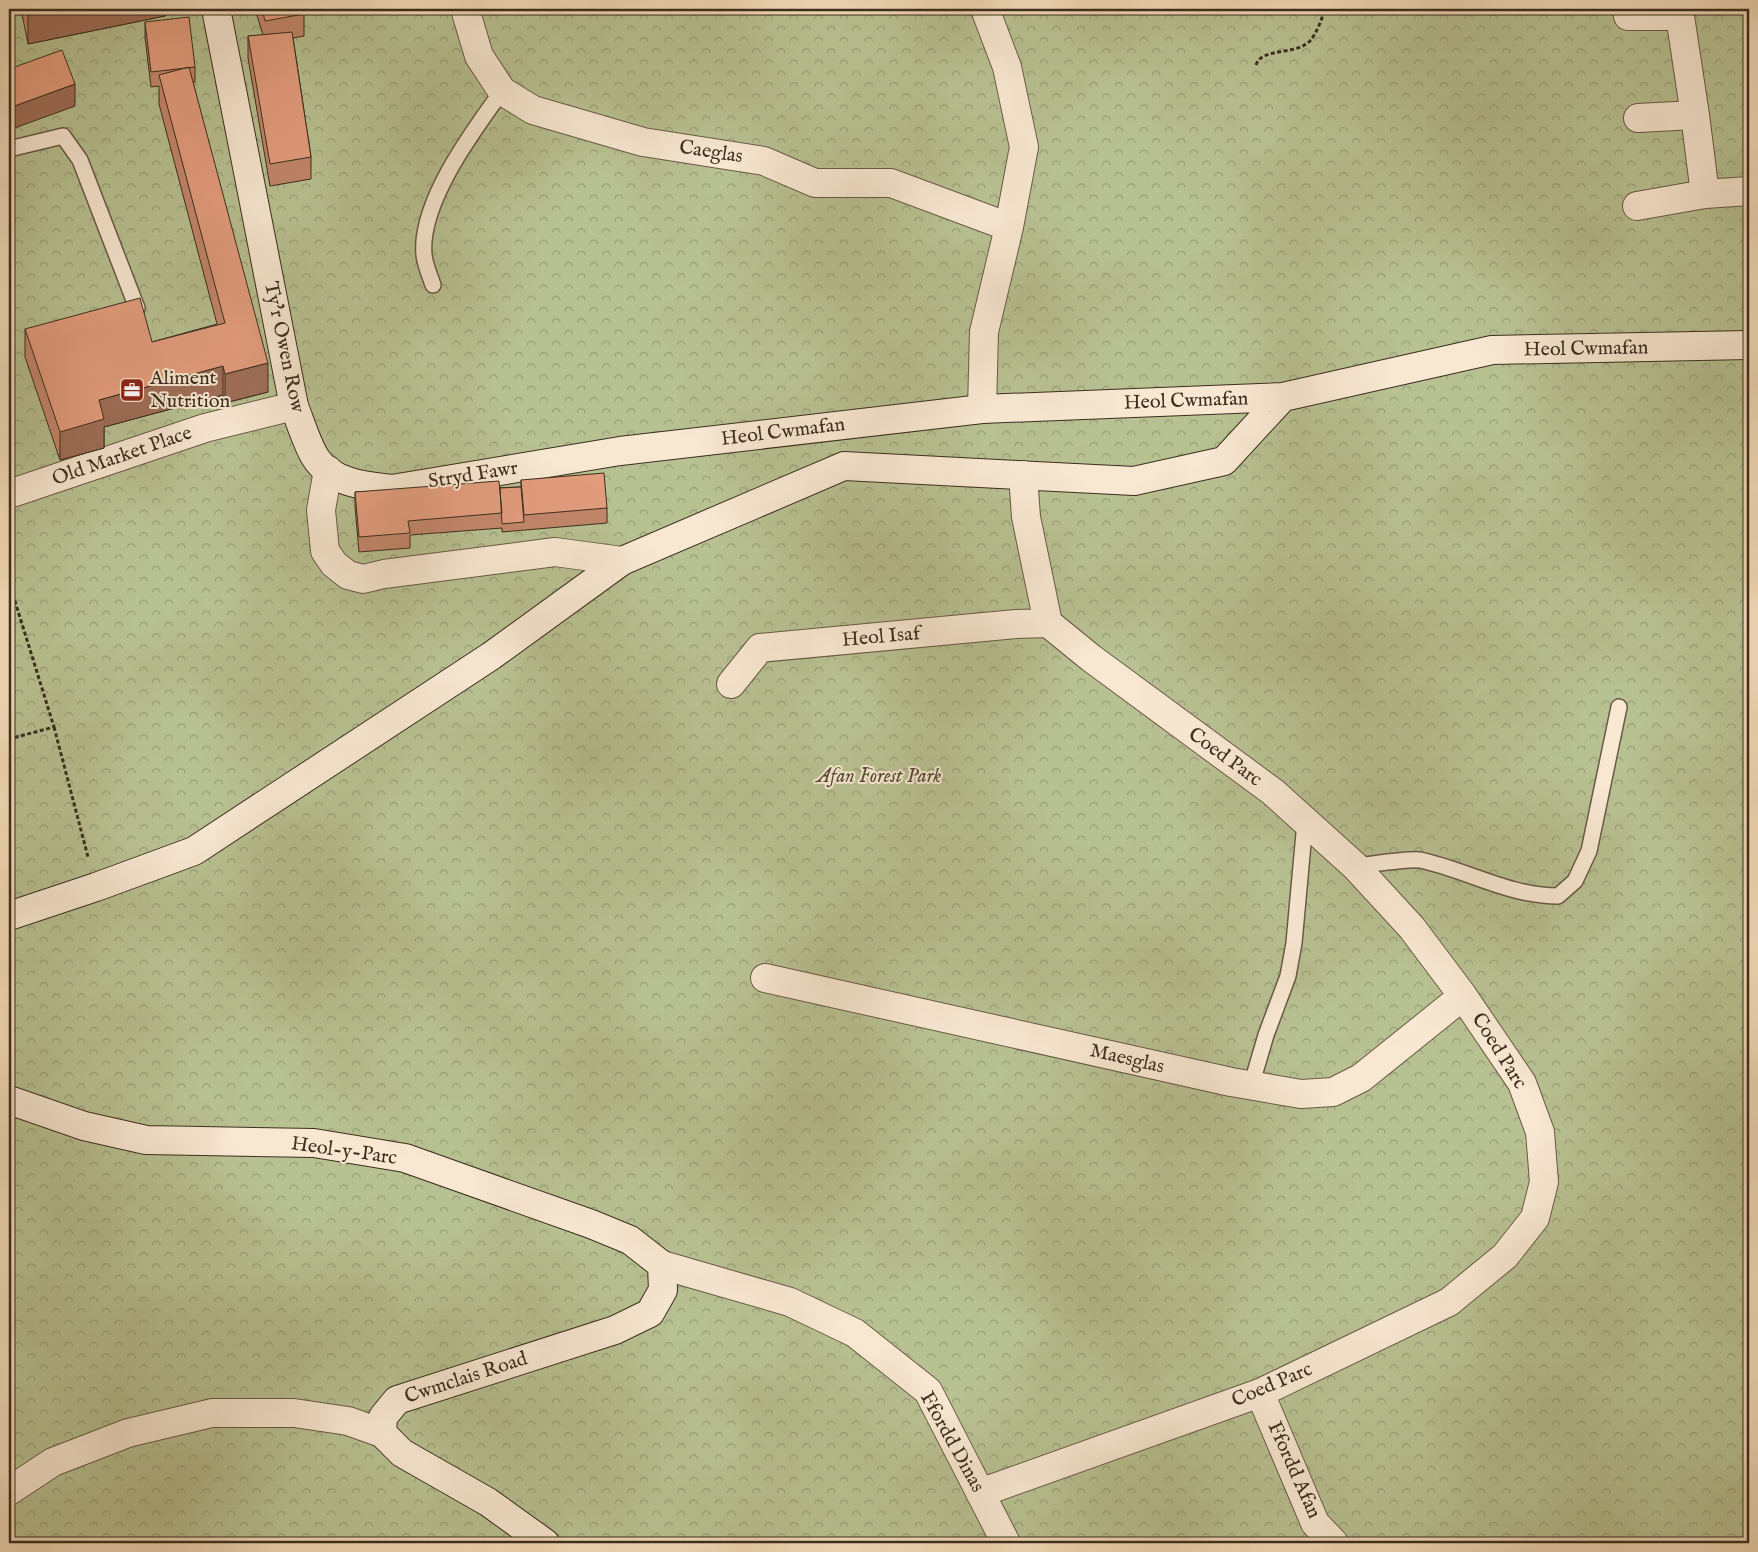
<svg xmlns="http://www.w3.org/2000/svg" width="1758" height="1552" viewBox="0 0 1758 1552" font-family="'IM FELL English',serif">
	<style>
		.park { fill: url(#park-crowns); stroke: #7a7858 }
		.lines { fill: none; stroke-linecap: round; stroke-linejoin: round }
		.lane-casing { stroke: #695a46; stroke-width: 18 }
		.street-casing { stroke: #695a46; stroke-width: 30 }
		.secondary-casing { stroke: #3b2e1f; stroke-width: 30 }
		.path { stroke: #3b2e1f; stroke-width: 3; stroke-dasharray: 4 2.5; stroke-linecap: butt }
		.lane { stroke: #f8e8d2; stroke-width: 15 }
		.street { stroke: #f8e8d2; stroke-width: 28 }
		.secondary { stroke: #f8e8d2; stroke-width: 28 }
		.wall { fill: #c3876c; stroke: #3b2e1f }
		.shaded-wall { fill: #9f6e58; stroke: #3b2e1f }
		.building { fill: #e39d7e; stroke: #3b2e1f }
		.labels { text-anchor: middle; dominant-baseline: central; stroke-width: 4; stroke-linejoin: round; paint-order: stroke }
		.street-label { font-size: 20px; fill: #3b2e1f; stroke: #f8e8d2 }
		.poi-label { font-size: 20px; fill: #3b2e1f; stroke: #f8e8d2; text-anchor: start }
		.park-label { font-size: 20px; font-style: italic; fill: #544b36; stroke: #f8e8d2 }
	</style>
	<defs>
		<pattern id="park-crowns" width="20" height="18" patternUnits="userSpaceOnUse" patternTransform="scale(1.25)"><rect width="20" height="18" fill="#b8c192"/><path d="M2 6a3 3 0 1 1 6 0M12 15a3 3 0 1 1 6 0" fill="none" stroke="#979d77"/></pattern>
	</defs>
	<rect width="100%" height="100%" fill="#f4dcba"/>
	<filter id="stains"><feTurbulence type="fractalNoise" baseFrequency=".004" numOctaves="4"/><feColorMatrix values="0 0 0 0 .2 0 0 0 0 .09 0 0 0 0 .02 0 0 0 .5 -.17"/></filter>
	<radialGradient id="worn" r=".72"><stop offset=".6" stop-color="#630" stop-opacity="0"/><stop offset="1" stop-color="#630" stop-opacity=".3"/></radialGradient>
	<path class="park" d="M9 9H1749V1543H9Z"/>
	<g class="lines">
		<defs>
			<path id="lane" d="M9 149 63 136 80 160 137 308
				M433 285C430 276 425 265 424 255 419 203 473 131 502 91
				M1355 866C1370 865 1408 858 1420 860 1467 870 1509 896 1558 896L1575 881 1589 851 1619 707
				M1251 1086 1266 1035 1288 976 1294 943 1304 833 1309 825"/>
			<path id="street" d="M465 9 479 56 502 91 533 110 643 142 764 161 815 183H891L1009 227
				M1628 16H1680L1695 115 1705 194
				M1638 118 1695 115
				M1637 206 1705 194 1749 191
				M982 409 984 332 1009 227 1024 147 1007 67 985 9
				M328 470 321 510 325 551 334 564 348 575 363 579 384 574 555 552 622 561
				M9 494 205 428 294 406
				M731 684 760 648 1016 624 1048 623
				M765 978 1231 1082 1301 1094 1333 1092 1361 1078 1463 996
				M662 1265 790 1302 855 1333 928 1391 1006 1543
				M1260 1393 1315 1523 1334 1543
				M9 1491 53 1462 128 1433 212 1413H294L348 1421 382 1433
				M980 1493 1260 1393 1449 1302 1505 1256 1535 1218 1544 1182 1540 1132 1522 1083 1463 996 1412 928 1355 866 1273 792 1091 658 1048 623 1026 517 1023 475"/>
			<path id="secondary" d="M216 9 294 406C300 421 307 444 315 457 331 483 365 486 392 489L620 451 982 409 1283 397 1492 350 1749 345
				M9 916 96 887 194 851 491 656 622 561 844 466 1134 481 1224 461 1283 397
				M9 1100 84 1126 146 1140 314 1143 405 1158 591 1224 630 1240 662 1265 663 1290 650 1313 615 1330 397 1400 383 1417 382 1433 402 1453 488 1502 545 1543"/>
		</defs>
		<use href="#lane" class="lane-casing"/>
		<use href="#street" class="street-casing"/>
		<use href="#secondary" class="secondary-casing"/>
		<path class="path" d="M1256 65C1262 47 1294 56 1310 41 1317 33 1322 18 1325 9
			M9 582 54 727 9 739
			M54 727 88 857"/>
		<use href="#lane" class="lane"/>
		<use href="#street" class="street"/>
		<use href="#secondary" class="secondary"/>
	</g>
	<path class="wall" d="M21 9H165V16L28 44Z
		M255 9H303L304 14V36L293 38 311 157V179L270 186 248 58V36L263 35Z
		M145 22 195 67V82H193L268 392 225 403 223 395 104 427V448L60 460 25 357V329L152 342 217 324 159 104V86L151 87 145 37Z
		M521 480 607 508V523L502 532V528L410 535V548L359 552 355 507V492L521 487Z"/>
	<path class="shaded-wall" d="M61 9H165V16L28 44V15Z
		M75 84V106L9 130V108Z
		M268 363V392L225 403V374Z
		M223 366V395L104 427V448L60 460V432L99 400Z"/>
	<path class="building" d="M27 9H61L28 15Z
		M262 9H303L304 14 265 21Z
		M189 17 195 67 151 72 145 22Z
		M292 32 311 157 270 164 248 36Z
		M62 50 75 84 9 108V69Z
		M189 67 268 363 225 374 223 366 99 400 104 419 60 432 25 329 140 298 152 342 225 323 159 75Z
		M604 473 607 508 524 515 521 480Z
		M499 481 502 513 408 521 410 533 359 537 355 492Z
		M521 487 524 522 502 524 500 488Z"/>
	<defs>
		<symbol id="office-square" viewBox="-11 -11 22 22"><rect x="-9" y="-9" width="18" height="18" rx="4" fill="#8f2418" stroke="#f8e8d2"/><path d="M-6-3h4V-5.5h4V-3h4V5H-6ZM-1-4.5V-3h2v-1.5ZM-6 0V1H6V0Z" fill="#fff"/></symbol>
	</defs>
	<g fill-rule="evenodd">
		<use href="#office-square" x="118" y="376" width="28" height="28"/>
	</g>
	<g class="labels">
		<g class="street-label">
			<text transform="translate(711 152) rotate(9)">Caeglas</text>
			<text transform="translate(284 347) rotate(78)">Ty'r Owen Row</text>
			<text transform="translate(1586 349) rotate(-1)">Heol Cwmafan</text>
			<text transform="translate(1186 401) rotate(-2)">Heol Cwmafan</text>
			<text transform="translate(783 432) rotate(-7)">Heol Cwmafan</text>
			<text transform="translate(122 456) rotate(-19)">Old Market Place</text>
			<text transform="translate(473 475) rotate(-9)">Stryd Fawr</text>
			<text transform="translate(881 637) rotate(-5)">Heol Isaf</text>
			<text transform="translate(1225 757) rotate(36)">Coed Parc</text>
			<text transform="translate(1499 1051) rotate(58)">Coed Parc</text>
			<text transform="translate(1127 1059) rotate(13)">Maesglas</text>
			<text transform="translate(344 1151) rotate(8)">Heol-y-Parc</text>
			<text transform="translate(466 1378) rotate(-18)">Cwmclais Road</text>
			<text transform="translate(1272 1385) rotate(-23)">Coed Parc</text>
			<text transform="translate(952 1442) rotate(61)">Ffordd Dinas</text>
			<text transform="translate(1294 1470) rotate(66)">Ffordd Afan</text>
		</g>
		<g class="poi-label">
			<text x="150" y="378">Aliment<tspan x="150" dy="23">Nutrition</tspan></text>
		</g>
		<g class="park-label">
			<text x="879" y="776">Afan Forest Park</text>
		</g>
	</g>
	<rect width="1758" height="1552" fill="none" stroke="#f4dcba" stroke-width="30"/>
	<rect x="10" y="10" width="1738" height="1532" fill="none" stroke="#3b2e1f" stroke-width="2.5"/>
	<rect x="15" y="15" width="1728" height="1522" fill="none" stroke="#3b2e1f"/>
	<rect width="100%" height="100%" filter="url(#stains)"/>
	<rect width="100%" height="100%" fill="url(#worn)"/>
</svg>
